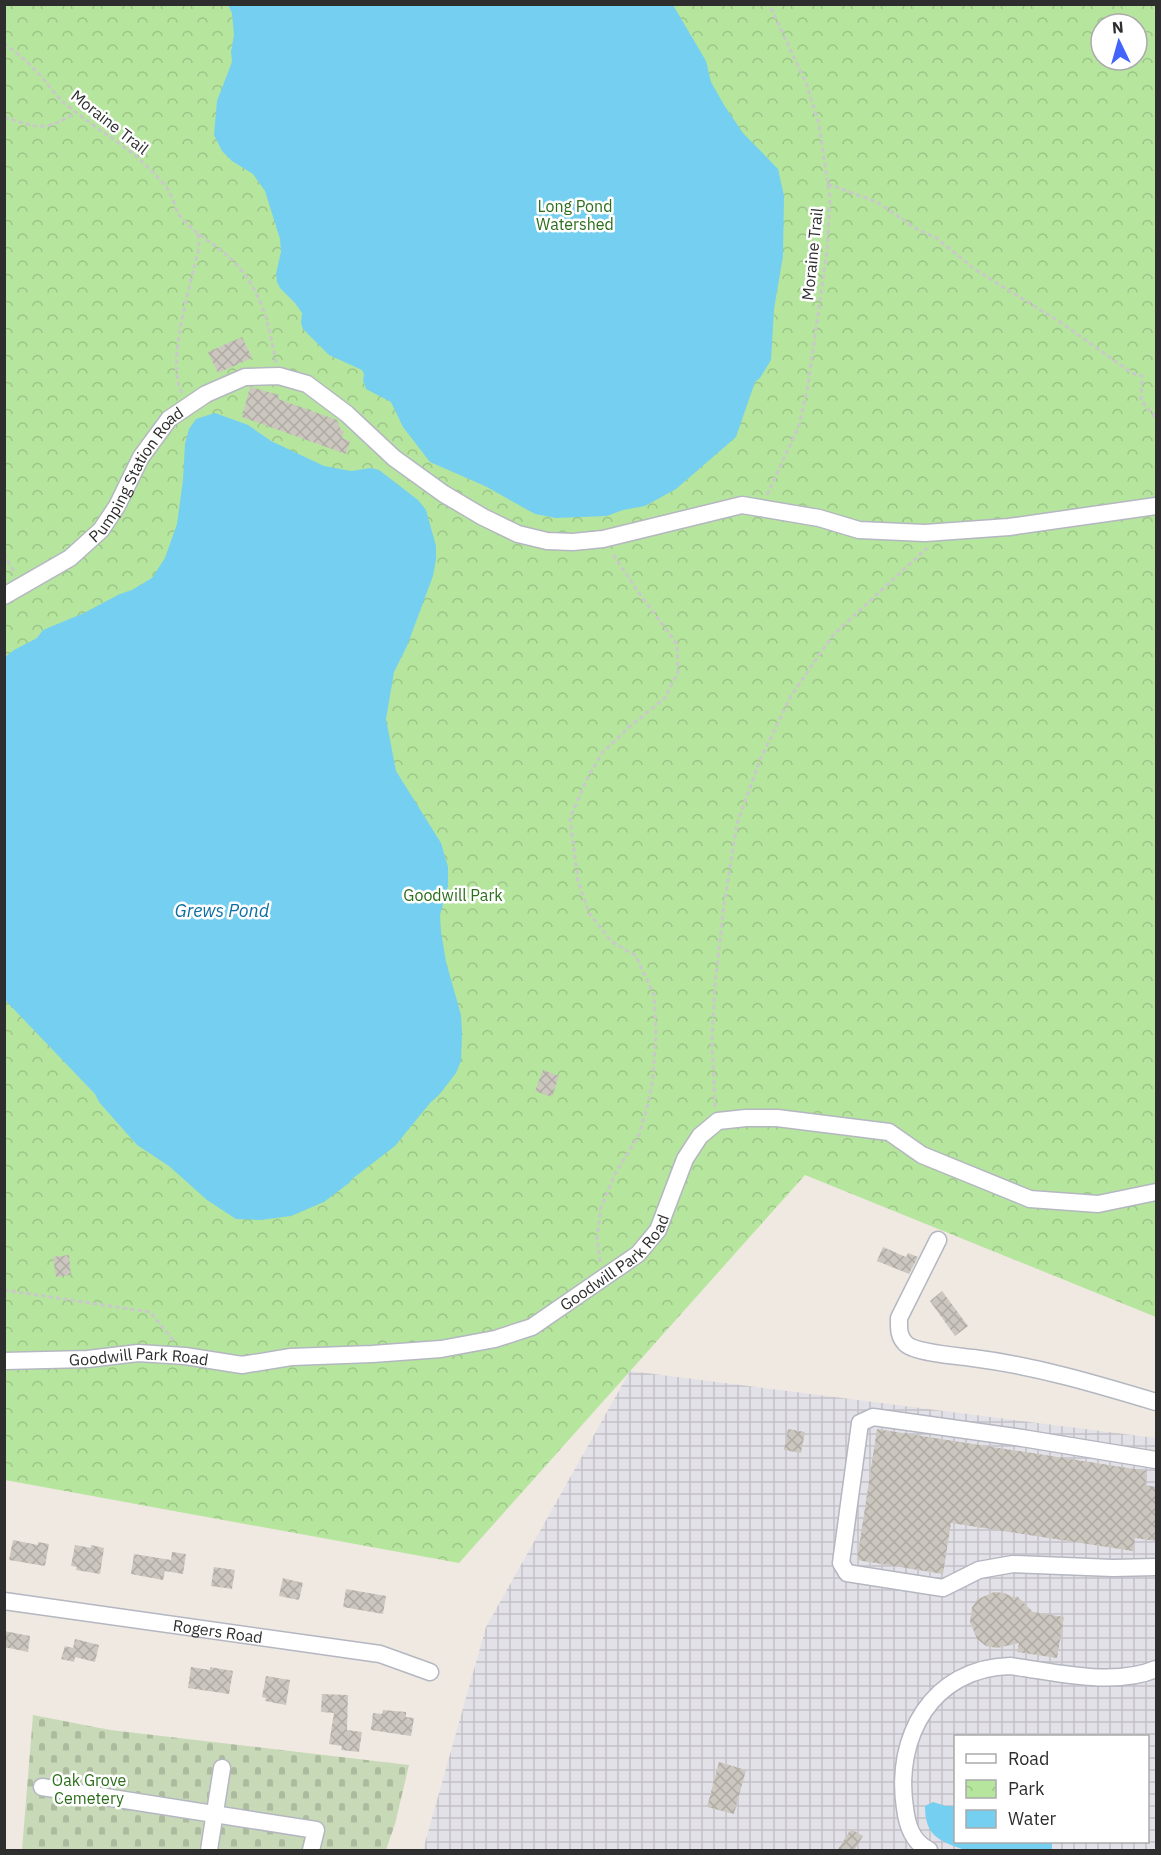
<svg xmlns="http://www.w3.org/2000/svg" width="1161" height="1855" viewBox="0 0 1161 1855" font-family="'IBM Plex Sans',sans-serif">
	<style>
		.industrial { fill: url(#industrial-grid); fill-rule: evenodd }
		.cemetery { fill: url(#cemetery-stones) }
		.park { fill: url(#park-crowns); fill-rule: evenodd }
		.water { fill: #75cff0 }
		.building { fill: url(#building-cross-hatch) }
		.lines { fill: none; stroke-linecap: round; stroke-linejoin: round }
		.minor-casing { stroke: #b4b7c1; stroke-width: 19 }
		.path { stroke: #c9c9c9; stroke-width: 3; stroke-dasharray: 4.5 3; stroke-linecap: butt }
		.minor { stroke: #fff; stroke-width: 16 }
		.labels { text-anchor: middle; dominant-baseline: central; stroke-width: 5; stroke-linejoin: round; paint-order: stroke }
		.street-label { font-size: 16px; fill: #2e2e2e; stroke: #fff }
		.park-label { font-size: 16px; fill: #2c6e1b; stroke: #fff }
		.water-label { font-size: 18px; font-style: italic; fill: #0d6fa3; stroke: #fff }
	</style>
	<defs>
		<pattern id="industrial-grid" width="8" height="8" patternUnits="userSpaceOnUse" patternTransform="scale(1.5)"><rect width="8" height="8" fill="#e3e1e8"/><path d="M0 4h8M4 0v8" fill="none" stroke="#c3c1c7"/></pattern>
		<pattern id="cemetery-stones" width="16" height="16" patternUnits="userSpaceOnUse" patternTransform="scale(1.5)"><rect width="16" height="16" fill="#c8d9b8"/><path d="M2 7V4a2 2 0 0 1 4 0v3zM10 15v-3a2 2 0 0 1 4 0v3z" fill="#acbb9e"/></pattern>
		<pattern id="park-crowns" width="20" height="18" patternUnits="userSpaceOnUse" patternTransform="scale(1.5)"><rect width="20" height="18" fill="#b6e59e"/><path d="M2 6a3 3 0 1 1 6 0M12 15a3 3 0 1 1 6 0" fill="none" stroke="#9dc588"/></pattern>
		<pattern id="building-cross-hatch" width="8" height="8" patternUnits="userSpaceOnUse" patternTransform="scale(1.5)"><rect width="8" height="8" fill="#cbc7bf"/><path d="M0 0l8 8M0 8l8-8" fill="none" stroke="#afaba4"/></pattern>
	</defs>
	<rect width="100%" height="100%" fill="#efe9e1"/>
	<path class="industrial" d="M630 1371 1156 1438V1850H423L486 1627ZM956 1736H1148V1842H956Z"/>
	<path class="cemetery" d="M33 1715 110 1730 409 1765 395 1824 386 1850H22Z"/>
	<path class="park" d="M4 5H1156V1317L805 1175 459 1563 5 1480ZM1101 24H1137V60H1101Z"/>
	<path class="water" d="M228 5H673L706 61 711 82 724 105 743 133 778 169 784 196 783 256 774 309 771 360 760 378 755 382 736 437 676 489 645 506 623 510 607 516 556 518 535 514 485 486 430 462 403 427 391 402 366 389 363 380 364 374 362 370 329 355 303 329 301 323 302 313 295 303 280 288 277 282 276 274 281 252 280 239 265 191 253 174 232 161 222 151 214 135 217 101 232 62 231 52 234 35 232 13Z
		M215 413 248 425 271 441 324 466 351 471 371 468 379 470 418 500 426 510 436 546V559L433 576 407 646 394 672 386 719 396 771 441 843 448 867V886L440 915 441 932 446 962 461 1015 462 1033 461 1061 456 1073 439 1095 430 1103 395 1146 352 1179 349 1183 324 1202 291 1216 261 1220 236 1219 207 1200 169 1166 137 1145 99 1102 95 1094 5 1000V657L14 650 37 638 43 630 84 613 120 594 132 590 152 578 165 558 177 524 183 480 185 444 189 429 196 419Z
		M933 1802 946 1806H955L956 1842H1052V1850H965C939 1841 925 1836 925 1806Z"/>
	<path class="building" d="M242 337 252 358 218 373 208 352Z
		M250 387 279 395 278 399 337 420 341 430 344 431 342 438 350 441 346 454 242 417Z
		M543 1070 559 1076 552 1097 535 1091Z
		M883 1247 906 1257 908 1253 918 1257 909 1274 877 1261Z
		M69 1255 71 1275 56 1277 53 1257Z
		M942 1291 968 1326 955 1336 930 1301Z
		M788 1429 805 1432 801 1453 784 1450Z
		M877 1429 1147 1471 1145 1485 1156 1487V1541L1135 1538 1133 1551 951 1523 943 1574 857 1560Z
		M13 1540 38 1545V1542L49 1544 45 1566 9 1560Z
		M75 1545 91 1548V1545L104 1548 100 1574 76 1570 77 1567 71 1566Z
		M172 1552 186 1554 183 1574 165 1571 163 1580 131 1574 134 1554 171 1560Z
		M214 1567 235 1570 232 1589 211 1586Z
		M283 1578 303 1583 299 1600 279 1596Z
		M346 1589 386 1596 383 1614 343 1607Z
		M994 1592 1004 1593 1015 1598 1017 1596 1033 1612 1064 1617 1057 1658 1017 1652 1019 1643 997 1648 986 1646 977 1639 970 1622 972 1607 978 1599Z
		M4 1631 30 1636 28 1652 4 1647Z
		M75 1639 99 1645 95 1662 75 1657 74 1662 61 1659 65 1646 73 1648Z
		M191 1667 210 1670V1667L233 1671 229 1694 188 1688Z
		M266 1676 290 1680 286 1705 265 1701 266 1698 262 1697Z
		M322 1694 348 1695 347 1730 362 1732 359 1752 341 1750 342 1746 329 1744 334 1713 321 1712Z
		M383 1710 406 1712V1717L414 1718 411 1736 371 1730 373 1713 382 1714Z
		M719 1762 746 1770 734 1814 707 1807Z
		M851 1829 863 1836 854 1851H837Z"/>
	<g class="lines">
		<defs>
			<g id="minor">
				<path id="s1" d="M4 596 70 558 101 530 117 506 141 457 169 419 206 394 245 377 279 376 307 384 347 414 394 458 444 494 483 517 518 534 547 541 573 542 603 539 742 505 819 518 859 530 925 533 1009 527 1156 506"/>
				<path d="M938 1240 899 1318C899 1328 898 1336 906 1344 916 1353 958 1356 973 1358 1036 1366 1096 1384 1156 1402"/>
				<path id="s2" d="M4 1361 88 1359 138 1353 185 1356 242 1365 291 1357 372 1354 441 1349 495 1339 532 1327 638 1254 658 1230 685 1159 700 1136 718 1121 746 1118H777L889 1132 922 1155 1030 1199 1098 1204 1156 1192"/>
				<path d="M1156 1460 1022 1438 873 1417 860 1423 841 1563 847 1573 943 1588 979 1570 1013 1564 1113 1568 1156 1567"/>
				<path id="s3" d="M4 1601 380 1654 430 1672"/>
				<path d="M42 1787 316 1830 311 1850"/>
				<path d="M209 1850 222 1768"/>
				<path d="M929 1850C912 1842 907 1825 905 1808 894 1737 932 1668 1010 1666 1056 1672 1113 1687 1156 1669"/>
			</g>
		</defs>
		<use href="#minor" class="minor-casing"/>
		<path class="path" d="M4 43C15 52 26 60 35 70 47 82 56 97 69 107 100 132 135 150 161 181 165 185 169 190 171 196 175 202 175 210 180 216 192 231 208 240 222 251 259 281 268 318 276 363
			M4 117C38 128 46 132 76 112
			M828 184 877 202 918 230 935 237 976 270 1060 322 1132 373 1142 376 1141 401 1156 418
			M182 393C165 364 192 281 199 247L198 233
			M767 495 799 426 808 385 827 251 830 199 819 124 806 83 769 4
			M4 554 15 574
			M715 1107 712 1040 715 984 724 905 737 824 760 760 791 696 833 635 927 548
			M600 1262 597 1237 601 1208 615 1174 639 1135 648 1104 653 1077 656 1034 654 995 636 956 611 941 589 913 578 881 570 818 587 779 602 753 629 727 665 698 678 672 677 644 641 596 612 553
			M4 1290 150 1312 174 1341"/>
		<use href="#minor" class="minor"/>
	</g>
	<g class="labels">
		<g class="street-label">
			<text transform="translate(110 122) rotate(38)">Moraine Trail</text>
			<text transform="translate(812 254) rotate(-84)">Moraine Trail</text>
			<text stroke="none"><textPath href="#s1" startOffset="184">Pumping Station Road</textPath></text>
			<text stroke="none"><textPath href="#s2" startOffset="639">Goodwill Park Road</textPath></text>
			<text stroke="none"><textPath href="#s2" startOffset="135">Goodwill Park Road</textPath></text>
			<text stroke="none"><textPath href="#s3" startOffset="216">Rogers Road</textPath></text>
		</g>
		<g class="park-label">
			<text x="575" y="206">Long Pond<tspan x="575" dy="18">Watershed</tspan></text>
			<text x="453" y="895">Goodwill Park</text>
			<text x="89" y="1780">Oak Grove<tspan x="89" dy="18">Cemetery</tspan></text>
		</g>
		<g class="water-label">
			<text x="222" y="910">Grews Pond</text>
		</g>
	</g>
	<rect width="1161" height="1855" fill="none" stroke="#2e2e2e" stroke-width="12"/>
	<rect x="954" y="1735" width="195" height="108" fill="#ffffff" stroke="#ababab" stroke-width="1.5"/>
	<rect x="966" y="1754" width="30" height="9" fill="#ffffff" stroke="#ababab" stroke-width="1.5"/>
	<text x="1008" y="1765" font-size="18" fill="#2e2e2e">Road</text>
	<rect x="966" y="1780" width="30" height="18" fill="url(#park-crowns)" stroke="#ababab" stroke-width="1.5"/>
	<text x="1008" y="1795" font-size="18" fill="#2e2e2e">Park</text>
	<rect x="966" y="1810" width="30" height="18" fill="#75cff0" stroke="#ababab" stroke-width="1.5"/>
	<text x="1008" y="1825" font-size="18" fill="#2e2e2e">Water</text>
	<g transform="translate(1119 42) rotate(355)"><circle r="28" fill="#ffffff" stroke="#ababab" stroke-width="1.5"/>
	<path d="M0-4.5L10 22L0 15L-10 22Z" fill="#4264fb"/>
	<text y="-9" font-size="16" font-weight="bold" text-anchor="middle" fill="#2e2e2e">N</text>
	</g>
</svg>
